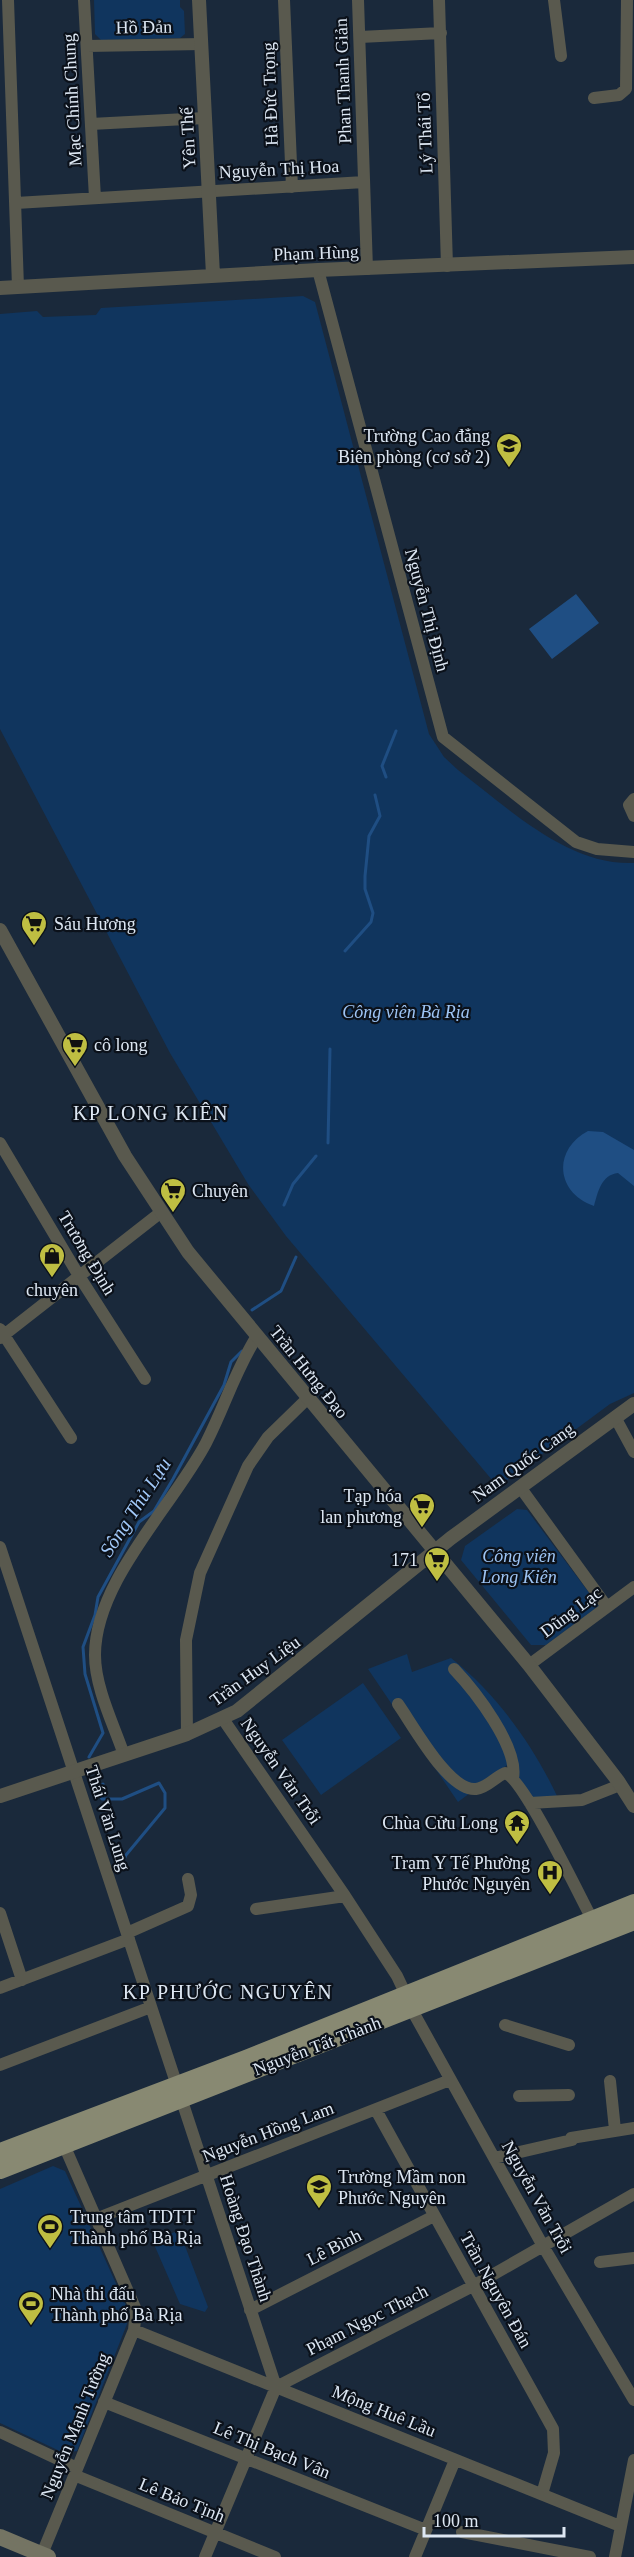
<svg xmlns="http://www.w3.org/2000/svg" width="634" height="2557" viewBox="0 0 634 2557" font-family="'Times New Roman',serif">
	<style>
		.green { fill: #10355e }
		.water { fill: #1f4e83 }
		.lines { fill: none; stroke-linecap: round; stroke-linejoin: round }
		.stream { stroke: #1f4e83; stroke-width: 3 }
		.minor { stroke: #59594e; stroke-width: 12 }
		.tertiary { stroke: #59594e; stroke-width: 14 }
		.secondary { stroke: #747463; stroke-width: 16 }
		.primary { stroke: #888972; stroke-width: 18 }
		.labels { text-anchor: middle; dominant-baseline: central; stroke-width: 4.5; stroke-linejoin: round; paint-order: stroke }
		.street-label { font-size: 18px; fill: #dde7f3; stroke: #0b111a }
		.poi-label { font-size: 18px; fill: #dde7f3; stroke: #0b111a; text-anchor: start }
		.park-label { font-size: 18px; font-style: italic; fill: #9dc4f4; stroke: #0b111a }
		.neighbourhood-label { font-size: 20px; letter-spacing: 1.5px; fill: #dde7f3; stroke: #0b111a }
		.water-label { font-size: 20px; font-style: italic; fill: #a3cafa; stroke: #0b111a }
	</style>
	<rect width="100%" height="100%" fill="#1a293b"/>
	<path class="green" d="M94 0H180V7L184 11 185 34 180 38 101 40 95 34Z
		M303 296 315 302 429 734 444 757 458 770C508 808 568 866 634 863V1393L610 1404 498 1487 286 1236 248 1184 170 1053 0 729V314L37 311 43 317 96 315 101 308Z
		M517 1509 527 1510 599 1606 546 1645H531L461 1560 465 1546Z
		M407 1654 412 1672 451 1658C496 1693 533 1745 557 1796L531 1799 510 1763 458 1802 368 1669Z
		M363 1683 401 1738 321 1795 282 1740Z
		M53 2166 65 2171 128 2310 127 2324 77 2451 64 2453 0 2423V2189Z
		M179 2230 208 2307 205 2312 180 2304 153 2242Z"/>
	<path class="water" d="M576 594 599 623 552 659 529 629Z
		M588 1131 603 1132 634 1150V1186L618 1173C601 1175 598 1192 594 1206 556 1193 552 1150 588 1131Z"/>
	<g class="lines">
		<path class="stream" d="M386 777 382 766 396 731
			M345 951 371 922 373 913 365 889V876L369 836 380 816 375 795
			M328 1143 330 1049
			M284 1205 293 1184 316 1156
			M252 1310 281 1291 296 1257
			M89 1757 103 1733 85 1674 83 1647 95 1615 98 1597 139 1522 154 1511 173 1479 224 1385 231 1362 242 1351
			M103 1784 98 1792 102 1799H122L159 1783 165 1793V1808L126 1855 120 1868"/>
		<path class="minor" d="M8 0 18 287
			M84 0 95 198
			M284 0 292 187
			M358 0 367 269
			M439 0 447 266
			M554 0 561 56
			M360 37 441 33
			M87 46 202 44
			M594 98 619 95 626 89 627 0
			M91 124 205 118
			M16 203 364 182
			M318 270 443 737 576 842 597 849 634 852
			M634 799 629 805 634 816
			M0 1143 79 1276 145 1379
			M0 1329 71 1438
			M0 1338 160 1213
			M615 1417 634 1452
			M520 1487 607 1607
			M0 1547 276 2387
			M529 1665 634 1587
			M454 1669C474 1690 519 1747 513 1778
			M398 1704C413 1725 449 1792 476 1789 487 1788 495 1777 505 1773 524 1779 580 1897 593 1921
			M223 1719 345 1896 397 1976 406 1995
			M187 1734 186 1640 200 1573 248 1466 268 1437 308 1398
			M124 1755C114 1725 95 1688 95 1655 95 1581 173 1506 206 1443 225 1406 234 1373 257 1336
			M530 1803 582 1800 620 1785
			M256 1909 345 1896
			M0 1913 22 1980
			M127 1933 188 1906 191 1895 188 1879
			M0 1988 129 1939
			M412 2010 543 2246 634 2400
			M505 2025 569 2045
			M0 2065 151 2007
			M610 2081 615 2130
			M519 2096 569 2095
			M376 2110 553 2429 554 2453 542 2494
			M571 2138 634 2128
			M494 2158 572 2140
			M98 2218 450 2080
			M600 2262 634 2258
			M250 2310 434 2216
			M134 2330 620 2526
			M104 2402 426 2530
			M0 2432 77 2468
			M74 2475 275 2557
			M462 2532 590 2557
			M42 2554 134 2330 136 2310 64 2145
			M205 2557 276 2387 473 2286 634 2194
			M415 2557 455 2460
			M615 2557 634 2460"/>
		<path class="tertiary" d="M199 0 213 275
			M0 288 318 270 634 257
			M0 930 125 1156 188 1252 529 1665 618 1781 634 1806
			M0 1796 187 1734 237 1711 451 1538 634 1404"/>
		<path class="secondary" d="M0 2537 48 2557"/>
		<path class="primary" d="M0 2152 246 2059 634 1903
			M0 2170 634 1921"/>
	</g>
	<defs>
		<symbol id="university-pin" viewBox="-11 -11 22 30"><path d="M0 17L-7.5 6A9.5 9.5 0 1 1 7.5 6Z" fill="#bfbe42" stroke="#0b111a"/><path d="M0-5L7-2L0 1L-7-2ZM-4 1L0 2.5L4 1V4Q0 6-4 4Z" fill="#111"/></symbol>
		<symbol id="supermarket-pin" viewBox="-11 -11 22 30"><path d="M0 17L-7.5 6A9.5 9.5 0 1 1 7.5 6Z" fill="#bfbe42" stroke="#0b111a"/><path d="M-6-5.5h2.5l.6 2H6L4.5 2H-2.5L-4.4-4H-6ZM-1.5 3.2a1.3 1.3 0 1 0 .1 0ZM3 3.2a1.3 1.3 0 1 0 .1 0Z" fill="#111"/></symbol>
		<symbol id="shop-pin" viewBox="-11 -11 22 30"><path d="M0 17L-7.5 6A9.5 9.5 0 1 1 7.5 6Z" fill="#bfbe42" stroke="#0b111a"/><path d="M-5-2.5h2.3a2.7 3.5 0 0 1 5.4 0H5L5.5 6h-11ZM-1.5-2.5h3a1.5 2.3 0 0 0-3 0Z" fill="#111"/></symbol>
		<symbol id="temple-pin" viewBox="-11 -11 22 30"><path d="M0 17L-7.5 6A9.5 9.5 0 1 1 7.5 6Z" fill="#bfbe42" stroke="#0b111a"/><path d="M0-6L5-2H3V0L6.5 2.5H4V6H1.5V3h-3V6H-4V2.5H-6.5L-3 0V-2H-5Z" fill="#111"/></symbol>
		<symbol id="hospital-pin" viewBox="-11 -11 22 30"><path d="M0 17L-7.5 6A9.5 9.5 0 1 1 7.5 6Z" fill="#bfbe42" stroke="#0b111a"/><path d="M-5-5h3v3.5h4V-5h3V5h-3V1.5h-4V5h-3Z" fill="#111"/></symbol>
		<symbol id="school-pin" viewBox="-11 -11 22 30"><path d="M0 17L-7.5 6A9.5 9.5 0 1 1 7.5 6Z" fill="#bfbe42" stroke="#0b111a"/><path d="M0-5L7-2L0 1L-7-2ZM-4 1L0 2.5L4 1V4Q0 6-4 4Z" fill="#111"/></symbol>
		<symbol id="stadium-pin" viewBox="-11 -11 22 30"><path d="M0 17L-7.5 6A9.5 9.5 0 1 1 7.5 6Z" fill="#bfbe42" stroke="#0b111a"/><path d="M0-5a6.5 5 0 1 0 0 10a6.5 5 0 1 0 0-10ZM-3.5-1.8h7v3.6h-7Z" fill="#111"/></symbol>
	</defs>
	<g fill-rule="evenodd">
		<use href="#university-pin" x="494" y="431" width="30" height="40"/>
		<use href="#supermarket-pin" x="19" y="909" width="30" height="40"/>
		<use href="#supermarket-pin" x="60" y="1030" width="30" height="40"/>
		<use href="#supermarket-pin" x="158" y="1176" width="30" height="40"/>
		<use href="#shop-pin" x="37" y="1241" width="30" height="40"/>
		<use href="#supermarket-pin" x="407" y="1491" width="30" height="40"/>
		<use href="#supermarket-pin" x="422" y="1545" width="30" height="40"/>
		<use href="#temple-pin" x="502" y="1808" width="30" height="40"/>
		<use href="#hospital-pin" x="535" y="1858" width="30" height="40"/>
		<use href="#school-pin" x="304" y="2172" width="30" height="40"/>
		<use href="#stadium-pin" x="35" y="2212" width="30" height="40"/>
		<use href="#stadium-pin" x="16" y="2289" width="30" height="40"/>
	</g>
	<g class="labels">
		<g class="street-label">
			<text transform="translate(144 27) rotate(-1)">Hồ Đản</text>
			<text transform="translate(343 81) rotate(-92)">Phan Thanh Giản</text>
			<text transform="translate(270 94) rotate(-92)">Hà Đức Trọng</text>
			<text transform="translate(72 100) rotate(-93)">Mạc Chính Chung</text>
			<text transform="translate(425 133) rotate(-92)">Lý Thái Tổ</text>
			<text transform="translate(188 138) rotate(-93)">Yên Thế</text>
			<text transform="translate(279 169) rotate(-3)">Nguyễn Thị Hoa</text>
			<text transform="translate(316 253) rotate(-2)">Phạm Hùng</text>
			<text transform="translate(427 610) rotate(75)">Nguyễn Thị Định</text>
			<text transform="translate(87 1253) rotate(59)">Trương Định</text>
			<text transform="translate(309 1372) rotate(51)">Trần Hưng Đạo</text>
			<text transform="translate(523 1462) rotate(-36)">Nam Quốc Cang</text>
			<text transform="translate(571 1612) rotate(-37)">Dũng Lạc</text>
			<text transform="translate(255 1671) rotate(-36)">Trần Huy Liệu</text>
			<text transform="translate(281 1771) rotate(55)">Nguyễn Văn Trỗi</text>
			<text transform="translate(108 1818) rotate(72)">Thái Văn Lung</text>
			<text transform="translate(317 2046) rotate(-21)">Nguyễn Tất Thành</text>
			<text transform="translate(268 2132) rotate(-21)">Nguyễn Hồng Lam</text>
			<text transform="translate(537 2197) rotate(61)">Nguyễn Văn Trỗi</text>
			<text transform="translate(246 2238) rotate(72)">Hoàng Đạo Thành</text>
			<text transform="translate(334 2247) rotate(-27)">Lê Bình</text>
			<text transform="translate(496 2290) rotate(61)">Trần Nguyên Đán</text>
			<text transform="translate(367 2320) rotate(-27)">Phạm Ngọc Thạch</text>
			<text transform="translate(384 2411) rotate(22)">Mộng Huê Lầu</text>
			<text transform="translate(75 2426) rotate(-68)">Nguyễn Mạnh Tường</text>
			<text transform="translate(272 2450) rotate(22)">Lê Thị Bạch Vân</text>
			<text transform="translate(182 2500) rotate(22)">Lê Bảo Tịnh</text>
		</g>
		<g class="poi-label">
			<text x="490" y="436" text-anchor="end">Trường Cao đẳng<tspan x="490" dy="21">Biên phòng (cơ sở 2)</tspan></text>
			<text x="54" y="924">Sáu Hương</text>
			<text x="94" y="1045">cô long</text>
			<text x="192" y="1191">Chuyên</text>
			<text x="52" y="1290" text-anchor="middle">chuyên</text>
			<text x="402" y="1496" text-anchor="end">Tạp hóa<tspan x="402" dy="21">lan phương</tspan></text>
			<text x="418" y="1560" text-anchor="end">171</text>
			<text x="498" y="1823" text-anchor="end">Chùa Cửu Long</text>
			<text x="530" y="1863" text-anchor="end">Trạm Y Tế Phường<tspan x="530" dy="21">Phước Nguyên</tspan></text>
			<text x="338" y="2177">Trường Mầm non<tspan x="338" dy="21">Phước Nguyên</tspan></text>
			<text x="70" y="2217">Trung tâm TDTT<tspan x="70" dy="21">Thành phố Bà Rịa</tspan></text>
			<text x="51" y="2294">Nhà thi đấu<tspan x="51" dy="21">Thành phố Bà Rịa</tspan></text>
		</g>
		<g class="park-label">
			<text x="406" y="1012">Công viên Bà Rịa</text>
			<text x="519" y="1556">Công viên<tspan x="519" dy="21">Long Kiên</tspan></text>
		</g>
		<g class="neighbourhood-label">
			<text x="151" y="1113">KP LONG KIÊN</text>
			<text x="228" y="1992">KP PHƯỚC NGUYÊN</text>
		</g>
		<g class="water-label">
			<text transform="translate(135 1507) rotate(-57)">Sông Thủ Lựu</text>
		</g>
	</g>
	<path d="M424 2527v9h140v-9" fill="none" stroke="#dde7f3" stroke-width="3"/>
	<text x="433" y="2527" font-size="18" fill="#dde7f3" stroke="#0b111a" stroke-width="4.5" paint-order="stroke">100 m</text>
</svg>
